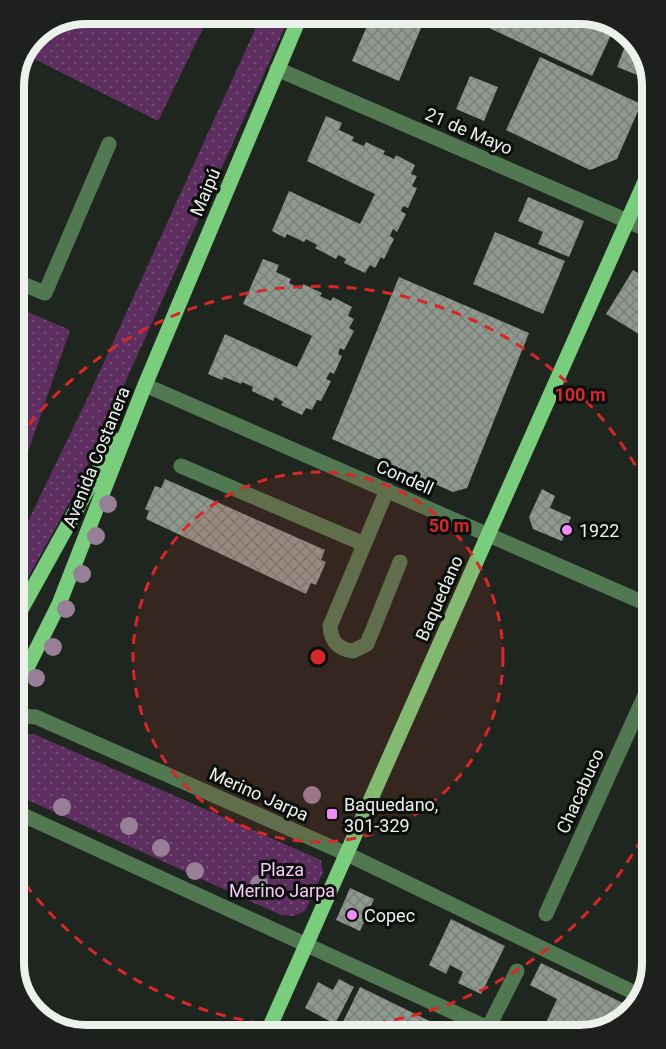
<svg xmlns="http://www.w3.org/2000/svg" width="666" height="1049" viewBox="0 0 666 1049" font-family="Roboto,sans-serif">
	<style>
		.grass { fill: url(#grass-dots) }
		.building { fill: url(#building-cross-hatch) }
		.lines { fill: none; stroke-linecap: round; stroke-linejoin: round }
		.minor { stroke: #517851; stroke-width: 15 }
		.major { stroke: #79cd7c; stroke-width: 15 }
		.tree { fill: #978097 }
		.ring { fill: none; stroke: #d62828; stroke-width: 3; stroke-dasharray: 10 8 }
		.poi-dot { fill: #f18af4; stroke: #0b0e0b; stroke-width: 2 }
		.labels { text-anchor: middle; dominant-baseline: central; stroke-width: 6; stroke-linejoin: round; paint-order: stroke }
		.street-label { font-size: 18px; fill: #ecf1ec; stroke: #0b0e0b }
		.poi-label { font-size: 18px; fill: #ecf1ec; stroke: #0b0e0b; text-anchor: start }
		.park-label { font-size: 18px; fill: #f9caf9; stroke: #0b0e0b }
		.rim { fill: none; stroke: #ecf1ec; stroke-width: 8 }
		.centre { fill: #d62828; stroke: #0b0e0b; stroke-width: 3 }
		.ring-label { font-size: 18px; text-anchor: middle; font-weight: bold; fill: #d62828; stroke: #0b0e0b; stroke-width: 6; stroke-linejoin: round; paint-order: stroke }
	</style>
	<defs>
		<pattern id="grass-dots" width="8" height="8" patternUnits="userSpaceOnUse" patternTransform="scale(1.5)"><rect width="8" height="8" fill="#5d2e5f"/><path d="M2 2h.1M6 6h.1" fill="none" stroke="#744d76" stroke-width="1.8" stroke-linecap="round"/></pattern>
		<pattern id="building-cross-hatch" width="8" height="8" patternUnits="userSpaceOnUse" patternTransform="scale(1.5)"><rect width="8" height="8" fill="#8e988e"/><path d="M0 0l8 8M0 8l8-8" fill="none" stroke="#798079"/></pattern>
	</defs>
	<rect width="100%" height="100%" fill="#1f261f"/>
	<path class="grass" d="M86 14H210L158 121 26 55 38 32Z
		M262 14H291L79 485 18 596 17 544 88 397Z
		M16 307 70 330 17 484Z
		M23 734H34L321 860 323 872 305 911 294 916 281 915 19 796V736Z"/>
	<path class="building" d="M372 14H420L426 16 399 81 352 61Z
		M493 14H585L616 24 592 76 487 27Z
		M629 36 645 54V78L617 67Z
		M540 57 641 104 617 159 590 170 506 130Z
		M470 76 498 87 484 121 456 109Z
		M326 116 342 123 339 130 354 137 352 141 364 146 366 142 385 151 383 154 394 159 396 155 415 165 411 174 417 176 412 186 417 188 408 208 403 206 401 211 406 214 397 232 393 229 390 236 394 239 384 259 381 257 375 268 370 265 365 273 344 263 346 259 338 255 336 259 315 248 317 245 306 239 304 242 287 234 285 238 272 231 289 191 360 224 375 194 307 161Z
		M528 197 584 221 569 257 538 244 543 232 518 221Z
		M495 232 565 261 543 314 473 284Z
		M263 259 279 265 276 272 291 279 289 283 301 289 303 284 322 293 320 296 331 301 333 297 352 307 348 316 354 319 349 328 354 331 344 350 340 348 338 354 342 356 334 374 330 372 326 379 331 381 321 401 317 400 312 410 306 408 302 415 281 405 283 402 275 397 273 401 252 391 253 387 242 382 241 384 224 377 222 380 208 374 225 334 297 367 312 336 243 304Z
		M633 270 647 279V339L606 314Z
		M399 277 529 333 467 488 453 492 332 439Z
		M165 479 325 550 321 560 326 562 316 585 311 583 306 594 146 519 149 511 145 509 155 486 161 488Z
		M542 489 555 496 550 508 571 517 562 541 533 529 529 517Z
		M350 888 374 899 360 931 336 920Z
		M451 919 505 946 481 994 458 983 463 972 450 965 446 974 429 965Z
		M541 963 627 1005 619 1022 612 1028 543 1029 557 999 530 985Z
		M339 979 354 987 335 1024 305 1008 318 982 333 990Z
		M360 987 448 1030 338 1032Z"/>
	<g class="lines">
		<path class="minor" d="M277 69 646 229
			M15 281 45 293 109 144
			M145 385 649 605
			M181 466 364 544
			M387 490 330 626C331 641 337 649 353 651L367 644 400 562
			M19 716 36 717 347 854 643 997
			M20 816H25L488 1028
			M546 914 650 684
			M487 1030 517 971"/>
		<path class="major" d="M18 615 115 440
			M19 684 59 604 145 385 301 14
			M267 1033 646 179"/>
	</g>
	<g class="tree">
		<circle cx="108" cy="504" r="9"/>
		<circle cx="96" cy="536" r="9"/>
		<circle cx="82" cy="574" r="9"/>
		<circle cx="66" cy="609" r="9"/>
		<circle cx="53" cy="647" r="9"/>
		<circle cx="36" cy="678" r="9"/>
		<circle cx="312" cy="795" r="9"/>
		<circle cx="62" cy="807" r="9"/>
		<circle cx="129" cy="826" r="9"/>
		<circle cx="161" cy="848" r="9"/>
		<circle cx="195" cy="871" r="9"/>
		<circle cx="259" cy="884" r="9"/>
	</g>
	<circle cx="318" cy="657" r="185" fill="#d62828" fill-opacity=".12"/>
	<g class="ring">
		<circle cx="318" cy="657" r="185"/>
		<path d="M650 823A371 371 0 0 1 22 880M18 439A371 371 0 0 1 647 486"/>
	</g>
	<g class="poi-dot">
		<circle cx="567" cy="530" r="6"/>
		<rect x="326" y="808" width="12" height="12" rx="3"/>
		<circle cx="352" cy="915" r="6"/>
	</g>
	<g class="labels">
		<g class="street-label">
			<text transform="translate(469 131) rotate(23)">21 de Mayo</text>
			<text transform="translate(205 192) rotate(-67)">Maipú</text>
			<text transform="translate(96 457) rotate(-68)">Avenida Costanera</text>
			<text transform="translate(405 477) rotate(24)">Condell</text>
			<text transform="translate(439 598) rotate(-66)">Baquedano</text>
			<text transform="translate(580 791) rotate(-66)">Chacabuco</text>
			<text transform="translate(259 794) rotate(24)">Merino Jarpa</text>
		</g>
		<g class="poi-label">
			<text x="579" y="530">1922</text>
			<text x="344" y="804">Baquedano,<tspan x="344" dy="21">301-329</tspan></text>
			<text x="364" y="915">Copec</text>
		</g>
		<g class="park-label">
			<text x="282" y="869">Plaza<tspan x="282" dy="21">Merino Jarpa</tspan></text>
		</g>
	</g>
	<path d="M0 0H666V1049H0ZM86 24H580A62 62 0 0 1 642 86V963A62 62 0 0 1 580 1025H86A62 62 0 0 1 24 963V86A62 62 0 0 1 86 24Z" fill="#1d201d" fill-rule="evenodd"/>
	<path class="rim" d="M86 24H580A62 62 0 0 1 642 86V963A62 62 0 0 1 580 1025H86A62 62 0 0 1 24 963V86A62 62 0 0 1 86 24Z"/>
	<circle cx="318" cy="657" r="9" class="centre"/>
	<g class="ring-label">
		<text x="580" y="401">100 m</text>
		<text x="449" y="532">50 m</text>
	</g>
</svg>
